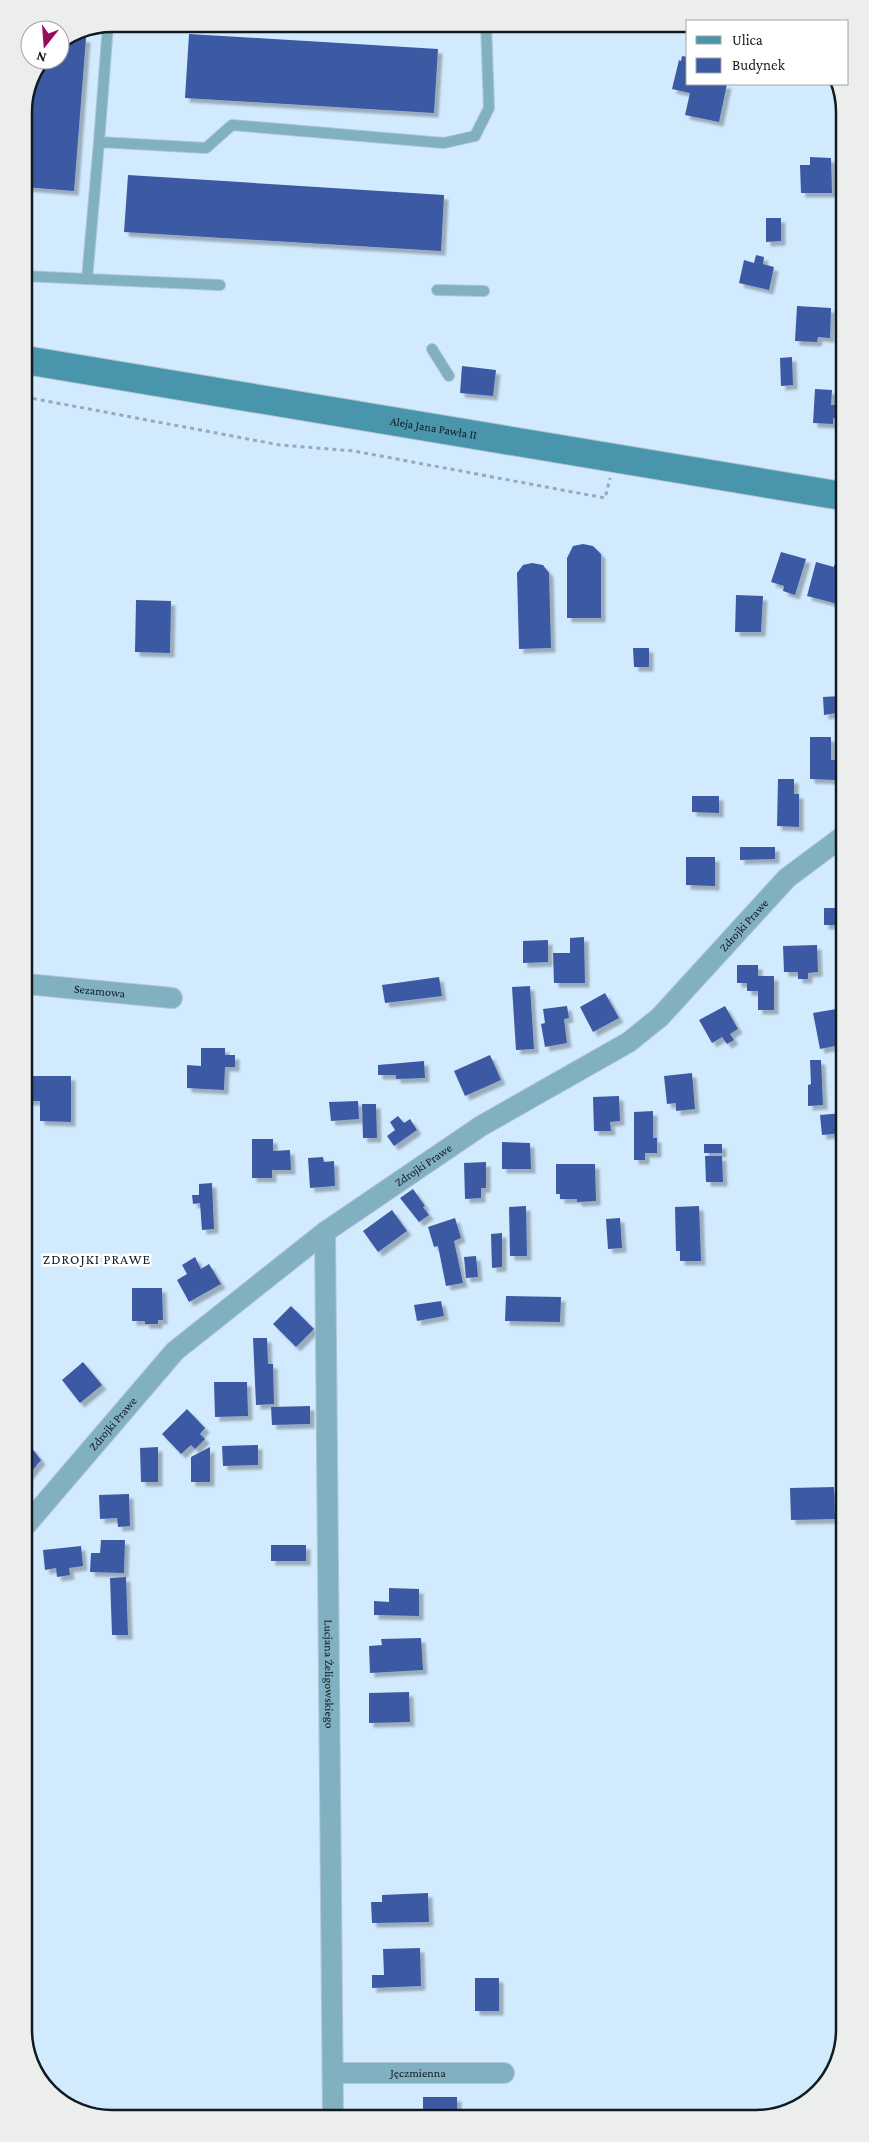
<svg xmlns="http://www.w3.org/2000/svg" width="869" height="2142" viewBox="0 0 869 2142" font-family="'Crimson Pro',serif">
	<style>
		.building { fill: #3b5aa3; filter: url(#shadow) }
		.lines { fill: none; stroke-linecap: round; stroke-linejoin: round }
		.service-casing { stroke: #afc5d6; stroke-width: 12 }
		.minor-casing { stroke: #afc5d6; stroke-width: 22 }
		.secondary-casing { stroke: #afc5d6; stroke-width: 30 }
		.path { stroke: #97aaba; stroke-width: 3; stroke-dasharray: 4 4; stroke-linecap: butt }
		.service { stroke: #81b0c0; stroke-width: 10 }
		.minor { stroke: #81b0c0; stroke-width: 20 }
		.secondary { stroke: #4895ac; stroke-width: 28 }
		.labels { text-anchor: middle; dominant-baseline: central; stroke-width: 5; stroke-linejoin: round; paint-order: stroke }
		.street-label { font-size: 12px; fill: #111a21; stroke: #fff }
		.neighbourhood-label { font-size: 14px; letter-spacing: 1px; fill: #111a21; stroke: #fff }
		.rim { fill: none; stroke: #111a21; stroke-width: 2.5 }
	</style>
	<defs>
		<filter id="shadow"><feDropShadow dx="4.5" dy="4.5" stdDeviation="1" flood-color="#0004"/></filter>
	</defs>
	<rect width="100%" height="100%" fill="#d2eafe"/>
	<path class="building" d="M189 34 438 49 434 113 185 98Z
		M69 37 86 38 74 191 24 187V107L45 60H60V43Z
		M682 56 688 57V84H727L719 122 685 115 690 93 672 89 679 60 681 61Z
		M810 157 831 158 832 193H801L800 165H810Z
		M128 175 444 195 441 251 124 232Z
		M766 218H781V241L766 242Z
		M756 255 764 257 763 264 774 267 769 290 739 283 744 260 754 263Z
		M797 306 831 308 830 338 818 337 817 342 795 341Z
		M792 357 793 385 781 386 780 358Z
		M462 366 496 370 493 396 460 393Z
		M815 389 832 390 831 405H841V418H833V424L813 423Z
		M583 544 593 546 601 554V618H567V558L573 546Z
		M781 552 806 559 795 595 783 591 784 586 771 582Z
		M816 562 834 567V565L842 566V605L807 596Z
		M532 563 543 565 549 573 551 648 519 649 517 573 523 565Z
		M736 595 763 596 761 632H735Z
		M136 600 171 601 170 653 135 652Z
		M633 648H649V667H634Z
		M840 696 841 708 836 713 824 715 823 697Z
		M838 719H842V745L838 746Z
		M810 737H831V760H837L836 780 810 779Z
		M778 779H794V794H799V827L777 826Z
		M692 796H719V813L692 812Z
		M740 847H775V859L740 860Z
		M686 857H715V886L686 885Z
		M824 908H837L836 925H824Z
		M584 937 585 983H554L553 953H570V938Z
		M548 940V962L523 963V941Z
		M817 945 818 972 808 973V979H798V972H784L783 946Z
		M737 965H758V976H774V1010H758V991H747V983H737Z
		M439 977 442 996 385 1003 382 985Z
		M530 986 534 1049 516 1050 512 987Z
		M605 993 619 1018 593 1032 580 1007Z
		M567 1006 569 1018 564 1019 567 1043 545 1047 541 1024 545 1023 543 1009Z
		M725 1006 738 1029 730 1034 734 1040 727 1044 722 1037 712 1043 699 1020Z
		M842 1008 843 1035 838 1036 840 1045 820 1049 813 1013Z
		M201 1048H225V1055H235V1067H225L224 1090 187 1088V1065L201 1066Z
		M490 1055 501 1080 465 1096 454 1071Z
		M810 1060H821L823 1105 808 1106V1085L811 1084Z
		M424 1061 425 1078 396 1079V1075H378V1065Z
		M692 1073 695 1109 676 1111V1103L667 1104 664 1076Z
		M26 1076H71V1122L40 1121V1101H26Z
		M619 1096 620 1121 610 1122 611 1131H594L593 1097Z
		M358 1101 359 1119 331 1121 329 1102Z
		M362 1104H376L377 1138H363Z
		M653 1111V1138H657V1153H645V1160H634V1112Z
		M843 1113V1133L822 1135 820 1115Z
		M398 1116 404 1123 410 1119 417 1130 394 1146 387 1136 395 1130 390 1122Z
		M252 1139H273V1151L290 1150 291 1170H272V1178H252Z
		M502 1142 530 1143 531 1169H502Z
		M704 1144H722V1153H704Z
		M705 1156H722L723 1182H706Z
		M323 1157 324 1162 334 1161 335 1186 310 1188 308 1158Z
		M486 1162V1188H481V1198L465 1199 464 1163Z
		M556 1164H595L596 1201 577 1202V1199H560V1194H556Z
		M212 1183 214 1229 202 1230 200 1203 193 1204 192 1195H199V1184Z
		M413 1189 425 1206 423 1207 429 1215 419 1222 400 1198Z
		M526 1206 527 1256H510L509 1207Z
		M699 1206 701 1261H680V1251H676L675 1207Z
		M392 1210 407 1231 378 1252 363 1231Z
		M455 1218 461 1238 454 1241 463 1283 446 1286 438 1246 434 1247 428 1227Z
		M620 1218 622 1248 608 1249 606 1219Z
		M502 1233V1267L492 1268 491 1234Z
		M476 1256 478 1277 466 1278 464 1257Z
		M195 1257 201 1269 209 1264 221 1284 189 1302 177 1280 187 1274 182 1265Z
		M132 1288H162L163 1320H158V1324H145V1321H132Z
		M506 1296 561 1297 560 1322 505 1321Z
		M441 1301 444 1316 417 1321 414 1305Z
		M291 1306 314 1329 296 1347 273 1324Z
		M253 1338H267L268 1364H273L274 1404 256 1405Z
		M83 1362 102 1385 80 1403 62 1380Z
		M214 1382H247L248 1416 215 1417Z
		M310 1406V1424L272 1425 271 1407Z
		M187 1409 205 1428 200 1434 205 1439 195 1449 191 1445 181 1454 162 1434Z
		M258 1445V1465L223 1466 222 1446Z
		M31 1447 41 1460 27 1477V1448Z
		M158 1447V1482H141L140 1448Z
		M210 1447V1482H191V1457Z
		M834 1487 835 1519 791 1520 790 1488Z
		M129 1494 130 1526 118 1527 117 1518 100 1519 99 1495Z
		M101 1540H125L124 1573 90 1572 91 1553H100Z
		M271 1545H306V1561H271Z
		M81 1546 83 1566 69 1568 70 1575 57 1577 56 1568 45 1570 43 1550Z
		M126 1577 128 1635H112L110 1578Z
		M389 1588 419 1589V1616L374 1615V1601L389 1602Z
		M421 1638 423 1670 370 1673 369 1646 382 1645 381 1639Z
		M409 1692 410 1722 369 1723V1693Z
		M428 1893 429 1922 372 1923 371 1902H382V1895Z
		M420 1948 421 1986 372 1988V1975H384L383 1949Z
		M475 1978H499V2011H475Z
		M423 2097H457V2116H423Z"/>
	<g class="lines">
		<defs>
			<path id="service" d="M108 25 99 142 206 148 232 125 444 143 475 136 489 108 486 24
				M24 276 87 279 99 142
				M87 279 220 285
				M437 290 484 291
				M432 349 449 376"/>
			<g id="minor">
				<path id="s1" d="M26 984 172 998"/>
				<path id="s2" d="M325 1232 333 2117"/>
				<path id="s3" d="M27 1524 175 1351 325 1232 481 1126 629 1042 660 1017 787 878 842 837"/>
				<path id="s4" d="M333 2073H504"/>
			</g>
			<g id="secondary">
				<path id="s5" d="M25 360 842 496"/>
			</g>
		</defs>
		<use href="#service" class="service-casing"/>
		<use href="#minor" class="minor-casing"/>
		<use href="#secondary" class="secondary-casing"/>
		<path class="path" d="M25 397 280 445 354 451 605 498 610 478"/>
		<use href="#service" class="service"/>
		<use href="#minor" class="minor"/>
		<use href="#secondary" class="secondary"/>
	</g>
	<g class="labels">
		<g class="street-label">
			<text stroke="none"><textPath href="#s5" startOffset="414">Aleja Jana Pawła II</textPath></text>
			<text stroke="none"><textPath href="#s3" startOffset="942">Zdrojki Prawe</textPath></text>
			<text stroke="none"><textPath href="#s1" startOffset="74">Sezamowa</textPath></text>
			<text stroke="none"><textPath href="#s3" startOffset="538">Zdrojki Prawe</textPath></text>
			<text stroke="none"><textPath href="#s3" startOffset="132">Zdrojki Prawe</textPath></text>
			<text stroke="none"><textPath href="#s2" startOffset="442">Lucjana Żeligowskiego</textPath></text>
			<text stroke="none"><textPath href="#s4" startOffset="85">Jęczmienna</textPath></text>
		</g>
		<g class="neighbourhood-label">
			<text x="97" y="1259">ZDROJKI PRAWE</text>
		</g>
	</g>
	<path d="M0 0H869V2142H0ZM112 32H756A80 80 0 0 1 836 112V2030A80 80 0 0 1 756 2110H112A80 80 0 0 1 32 2030V112A80 80 0 0 1 112 32Z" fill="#eceded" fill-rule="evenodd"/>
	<path class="rim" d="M112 32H756A80 80 0 0 1 836 112V2030A80 80 0 0 1 756 2110H112A80 80 0 0 1 32 2030V112A80 80 0 0 1 112 32Z"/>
	<rect x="686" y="20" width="162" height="65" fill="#ffffff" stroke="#a0a3a6"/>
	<rect x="696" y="36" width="25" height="8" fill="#4895ac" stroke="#a0a3a6"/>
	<text x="732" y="45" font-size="15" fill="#111a21">Ulica</text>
	<rect x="696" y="58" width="25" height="15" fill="#3b5aa3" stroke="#a0a3a6"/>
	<text x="732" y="70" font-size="15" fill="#111a21">Budynek</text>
	<g transform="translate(45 45) rotate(197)"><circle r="24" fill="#ffffff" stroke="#a0a3a6"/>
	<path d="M0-4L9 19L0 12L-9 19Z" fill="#980c60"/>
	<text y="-8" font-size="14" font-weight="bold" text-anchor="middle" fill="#111a21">N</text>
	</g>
</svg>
